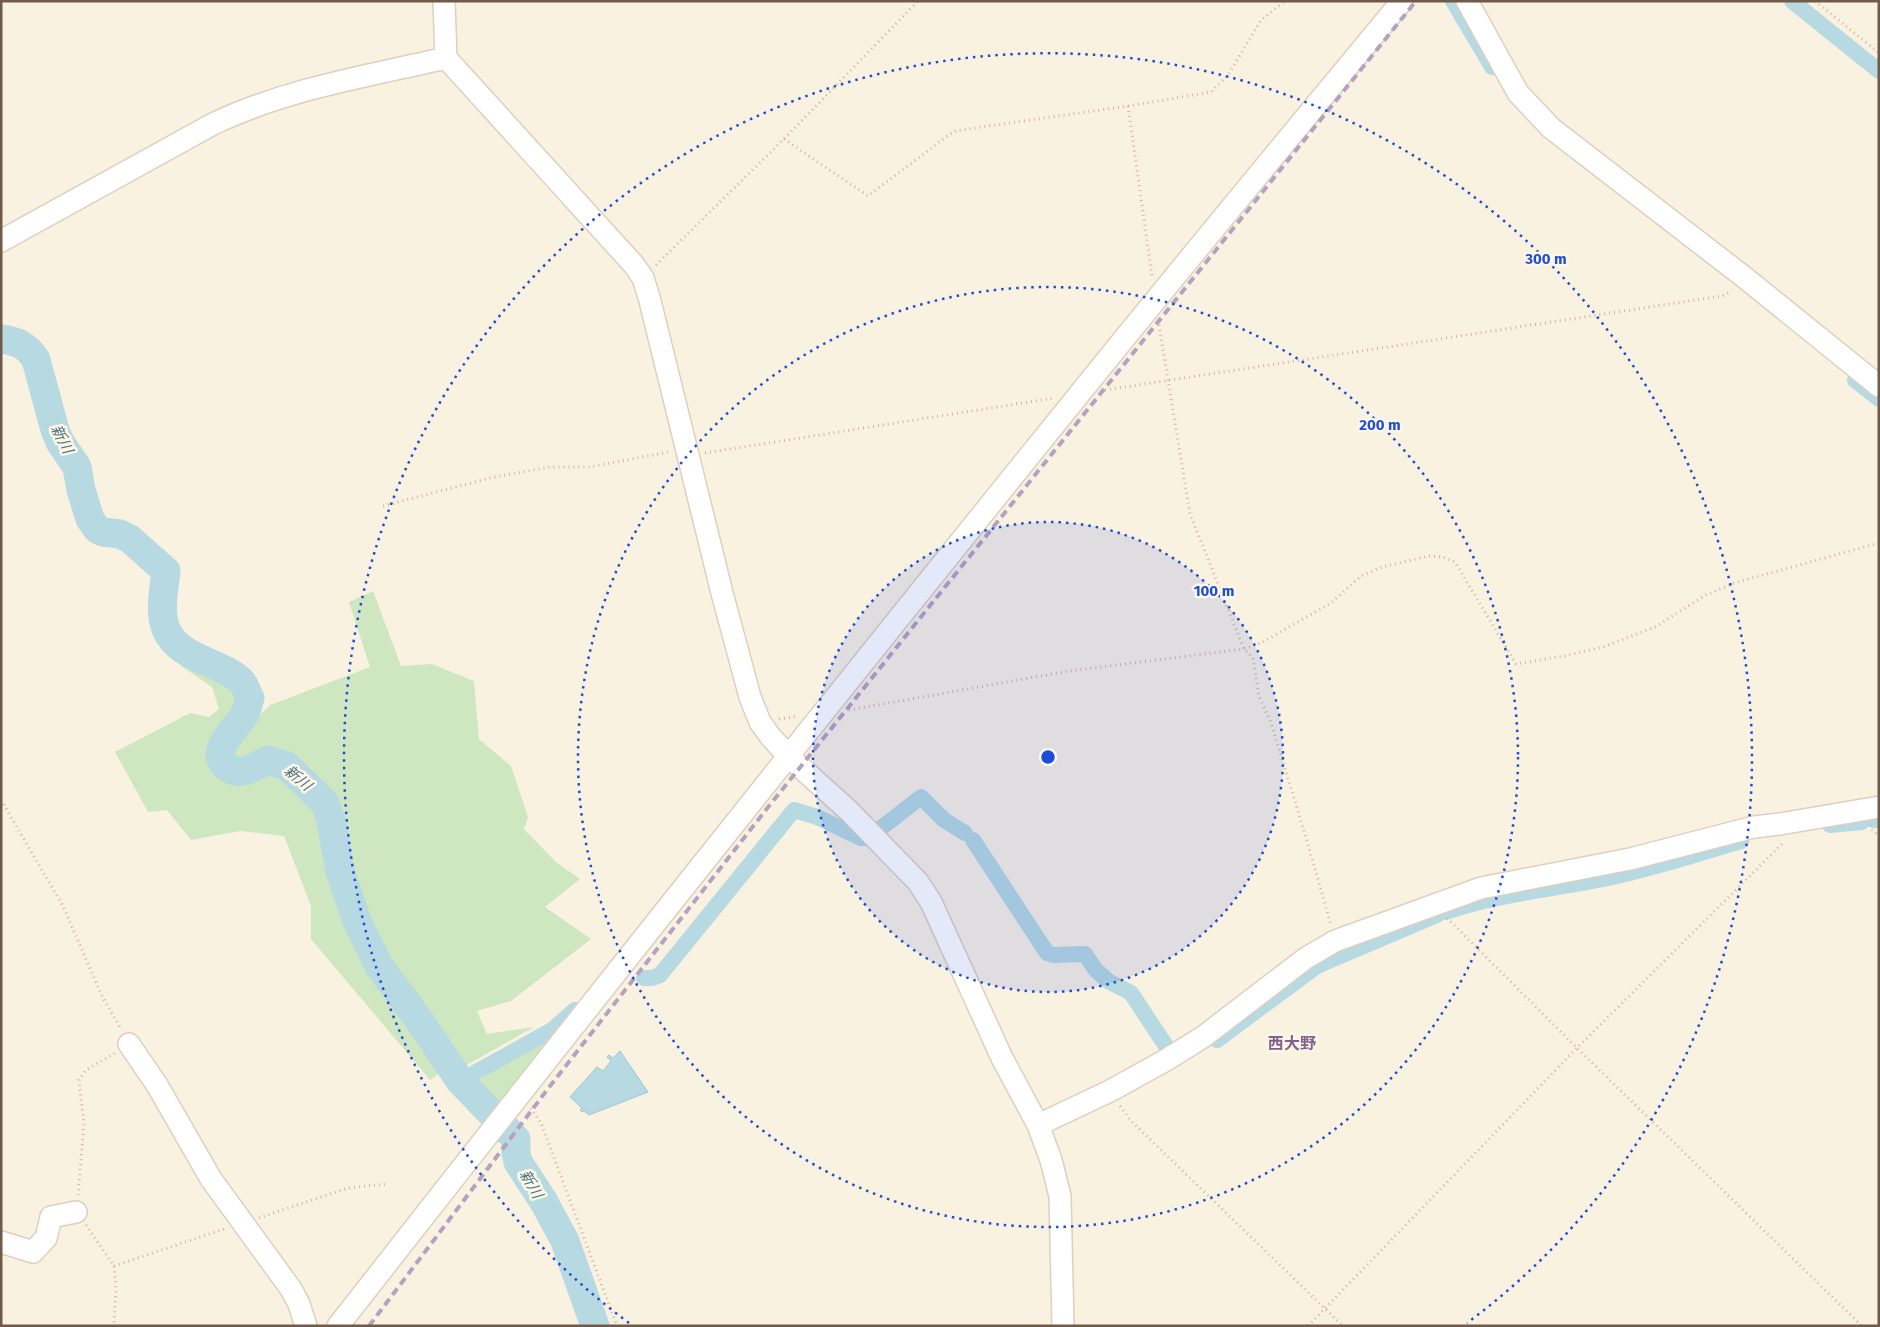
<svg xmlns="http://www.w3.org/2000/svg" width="1880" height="1327" viewBox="0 0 1880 1327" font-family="'Fira Sans','Noto Sans JP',sans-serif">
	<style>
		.green { fill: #cee7c1 }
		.water { fill: #b7d9e2; stroke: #9ec8d3 }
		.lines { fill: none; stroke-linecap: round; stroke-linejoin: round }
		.canal { stroke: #b7d9e2; stroke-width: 16 }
		.river { stroke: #b7d9e2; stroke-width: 29 }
		.minor-casing { stroke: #decfbe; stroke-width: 24 }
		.path { stroke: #d2b69e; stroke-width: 3; stroke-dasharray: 1 4; stroke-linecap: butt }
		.minor { stroke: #fff; stroke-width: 21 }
		.rail { stroke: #b5a1c2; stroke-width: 4; stroke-dasharray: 8 5; stroke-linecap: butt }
		.ring { fill: none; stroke: #1d4ed8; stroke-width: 2.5; stroke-dasharray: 2.5 5 }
		.labels { text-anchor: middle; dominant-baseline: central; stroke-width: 5; stroke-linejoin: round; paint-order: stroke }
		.water-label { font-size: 15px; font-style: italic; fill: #457482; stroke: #fef6e7 }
		.quarter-label { font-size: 16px; font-weight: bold; fill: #81628c; stroke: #fef6e7 }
		.centre { fill: #1d4ed8; stroke: #fef6e7; stroke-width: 2.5 }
		.ring-label { font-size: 15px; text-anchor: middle; font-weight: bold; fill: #1d4ed8; stroke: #fef6e7; stroke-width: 5; stroke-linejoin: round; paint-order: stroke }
	</style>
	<rect width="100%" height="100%" fill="#faf2e1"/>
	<path class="green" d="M373 591 401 666 432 664 474 681 479 739 511 766 528 817 524 829 556 862 580 879 545 907 591 939 511 1001 477 1011 487 1034 534 1027 465 1066 427 1017 383 950 363 906 348 857 333 796 294 760 278 752 255 753 242 761 230 755 235 740 270 705 370 667 349 602Z
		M194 663 230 682 241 699 214 750 223 770C243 777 253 774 272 766L289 775 318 806 353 933 383 984 445 1069 430 1080 311 939V906L284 836 240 831 191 840 167 810 148 812 115 752 190 713 209 717 219 709 212 687 181 666Z
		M560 1034 497 1107 474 1082Z"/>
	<path class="water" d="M620 1051 648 1092 589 1115 584 1111 582 1112 580 1110 582 1108 570 1097 597 1067 603 1071 611 1061 607 1057 609 1055 613 1058Z"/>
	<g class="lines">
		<path class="canal" d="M1453 1 1492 67
			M1792 1 1879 71
			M1855 380 1879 399
			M1874 820H1879
			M1830 825 1862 822
			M881 828 921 797 944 820 965 833
			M973 840 1047 953 1053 955 1085 954 1095 969 1108 981 1131 993 1168 1049
			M1446 912C1495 895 1547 890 1598 880 1646 871 1693 855 1741 841
			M644 978H652L660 975 794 810 817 817 861 838H867
			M1217 1040 1317 966 1437 915
			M460 1081 552 1030 575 1010"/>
		<path class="river" d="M1 339C17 341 28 346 36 360L55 430 60 442 77 467 81 490 90 519 97 529 103 532 120 534 130 539 166 571C164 589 159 612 166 629 178 659 220 661 241 681 245 685 247 693 250 698 248 704 247 712 243 717 234 731 207 752 228 768 240 777 257 766 268 760L287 766 325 803 331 821 340 871 357 921 379 966 422 1024 460 1081 516 1139V1153L518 1162 544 1202 565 1241 595 1326"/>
		<defs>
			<path id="minor" d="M444 1 446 58 634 265 643 278 649 297 722 593 750 697 760 722 770 736 788 756 849 811 918 882 931 902 1002 1058 1038 1125 1051 1160 1060 1196 1063 1326
				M1467 1 1518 93 1551 128 1744 277 1879 386
				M1 241 213 124C286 89 368 76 446 58
				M129 1044 157 1085 211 1179 291 1289 299 1304 306 1326
				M1038 1125 1110 1091 1166 1060 1203 1037 1306 958 1335 941 1481 888 1630 859 1754 827 1780 824 1879 807
				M1 1242 33 1252 46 1238 51 1217 76 1212
				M338 1326C582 1014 828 705 1077 397 1184 264 1293 133 1402 1"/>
		</defs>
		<use href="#minor" class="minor-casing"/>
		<path class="path" d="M1815 1 1879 53
			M1128 106 1152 276
			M784 139 868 196 954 131 1128 106 1211 92 1228 75 1261 20 1285 1
			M656 265 784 139 918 1
			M1159 325 1190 514 1244 649 1253 658 1259 696 1271 723 1305 834 1331 925
			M1105 390 1722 296 1732 291
			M705 453 1054 398
			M383 506 490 478 550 467H589L669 452
			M849 710 1069 671 1244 649 1261 643 1331 603 1361 576 1382 567 1429 556 1443 557 1455 562 1516 664 1564 656 1603 647 1655 627 1706 595 1734 583 1879 543
			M779 719 798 716
			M1 800 63 906 102 996 121 1029
			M1870 825 1871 829 1879 836
			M1447 918 1577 1048 1862 1326
			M1120 1106 1131 1121 1343 1326
			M531 1108 541 1123 617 1326
			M78 1195 84 1124 79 1080 86 1070 115 1053
			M259 1218 348 1188 386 1184
			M86 1225 114 1266 116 1286 114 1326
			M114 1266 227 1228
			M1308 1326 1577 1048 1782 844 1781 840"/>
		<use href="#minor" class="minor"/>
		<path class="rail" d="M369 1326 547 1090 765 811 1416 1"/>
	</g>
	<circle cx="1048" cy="757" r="235" fill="#1d4ed8" fill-opacity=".12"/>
	<g class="ring">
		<circle cx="1048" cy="757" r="235"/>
		<circle cx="1048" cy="757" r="470"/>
		<path d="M629 1323A704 704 0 1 1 1467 1323"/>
	</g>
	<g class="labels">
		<g class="water-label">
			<text transform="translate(62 439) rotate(63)">新川</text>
			<text transform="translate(298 778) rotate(40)">新川</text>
			<text transform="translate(531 1184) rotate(60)">新川</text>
		</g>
		<g class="quarter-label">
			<text x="1292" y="1043">西大野</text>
		</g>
	</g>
	<circle cx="1048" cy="757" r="8" class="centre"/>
	<g class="ring-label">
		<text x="1546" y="264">300 m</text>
		<text x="1380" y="430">200 m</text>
		<text x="1214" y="596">100 m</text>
	</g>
	<rect width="1880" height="1327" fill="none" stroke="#705a4a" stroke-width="5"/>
</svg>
